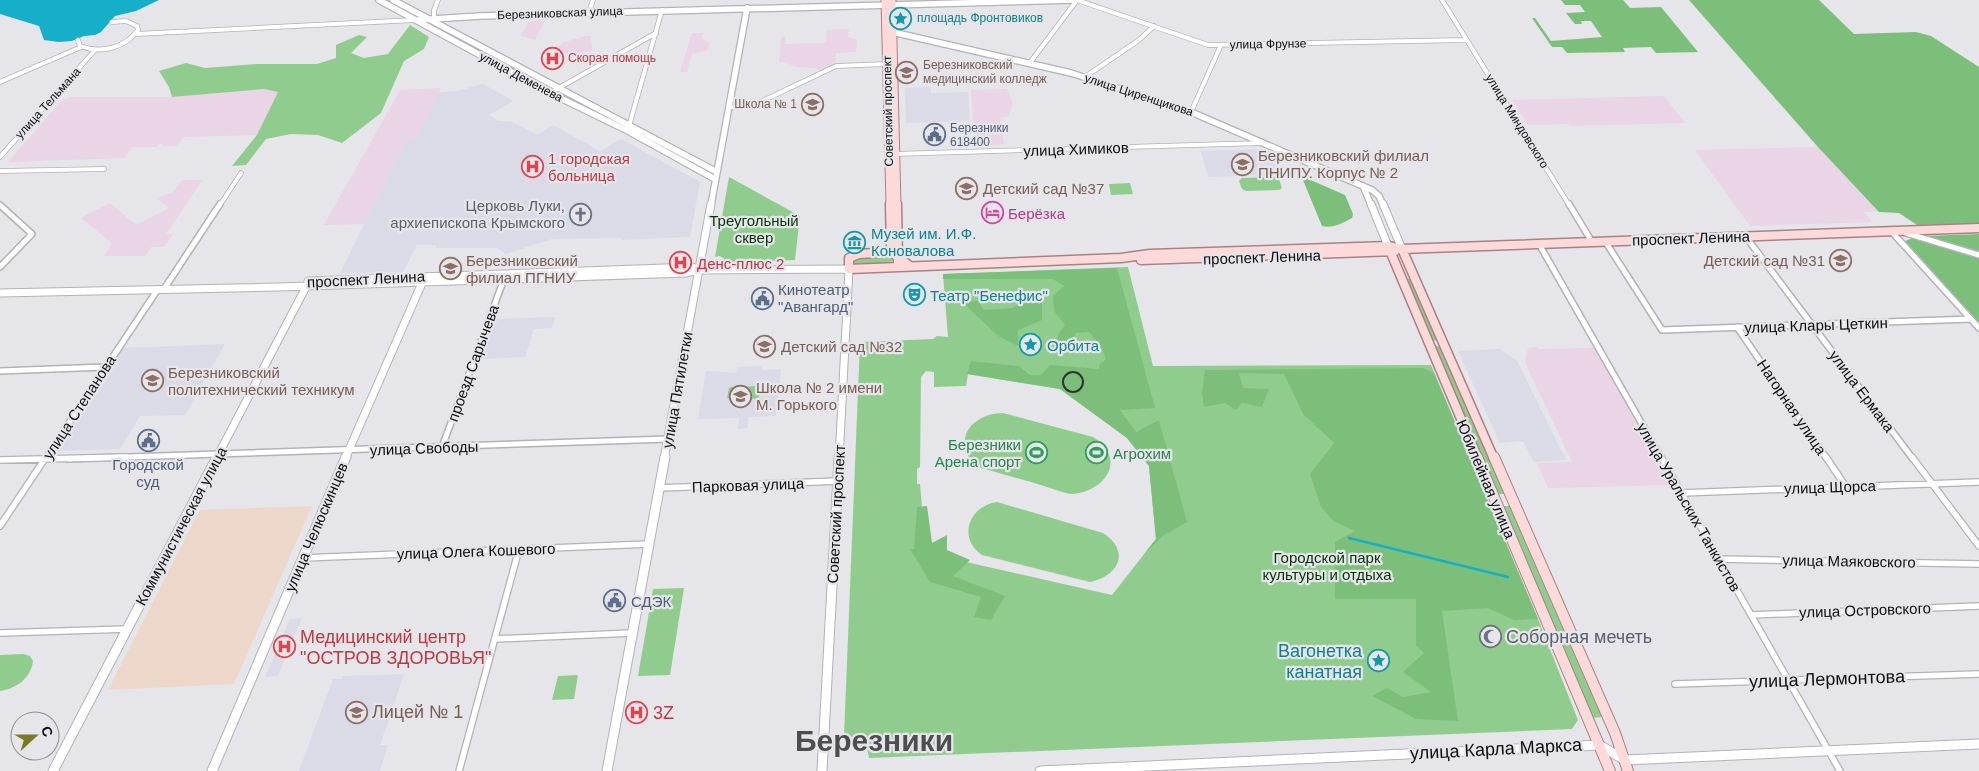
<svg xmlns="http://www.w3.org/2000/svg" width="1979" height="771" viewBox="0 0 1979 771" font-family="Helvetica,sans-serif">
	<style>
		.commercial { fill: #edd7ca }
		.industrial { fill: #e9d5e5 }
		.built { fill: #dadbe7 }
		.green { fill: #91cc8f; fill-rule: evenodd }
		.forest { fill: #7cbf7a }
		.water { fill: #15afca }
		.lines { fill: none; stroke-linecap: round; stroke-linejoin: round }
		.stream { stroke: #15afca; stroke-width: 2.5 }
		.street-far2-casing { stroke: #b2b3b7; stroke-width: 5.5 }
		.street-far1-casing { stroke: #b2b3b7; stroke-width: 8 }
		.street-casing { stroke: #b2b3b7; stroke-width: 8 }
		.secondary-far2-casing { stroke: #b2b3b7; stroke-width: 8 }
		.secondary-far1-casing { stroke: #b2b3b7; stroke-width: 9 }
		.secondary-casing { stroke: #b2b3b7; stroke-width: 11 }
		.primary-far2-casing { stroke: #a98384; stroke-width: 9 }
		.primary-far1-casing { stroke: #a98384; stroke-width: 11 }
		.primary-casing { stroke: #a98384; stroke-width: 12 }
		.street-far2 { stroke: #fff; stroke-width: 4 }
		.street-far1 { stroke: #fff; stroke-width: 5 }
		.street { stroke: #fff; stroke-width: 5.5 }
		.secondary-far2 { stroke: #fff; stroke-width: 5.5 }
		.secondary-far1 { stroke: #fff; stroke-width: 7 }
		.secondary { stroke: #fff; stroke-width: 9 }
		.primary-far2 { stroke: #fddada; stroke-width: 7 }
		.primary-far1 { stroke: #fddada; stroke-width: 8 }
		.primary { stroke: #fddada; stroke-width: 10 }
		.rail { stroke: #323234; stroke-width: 2 }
		.labels { text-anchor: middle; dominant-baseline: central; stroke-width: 4.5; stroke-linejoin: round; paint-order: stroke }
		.far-street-label { font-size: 12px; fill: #0f0f11; stroke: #e5e5ea }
		.far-culture-label { font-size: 12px; fill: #0d838f; stroke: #e5e5ea; text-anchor: start }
		.far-health-label { font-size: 12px; fill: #be3a42; stroke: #e5e5ea; text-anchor: start }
		.far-education-label { font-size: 12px; fill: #785e54; stroke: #e5e5ea; text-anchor: start }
		.far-service-label { font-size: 12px; fill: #4e5e75; stroke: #e5e5ea; text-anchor: start }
		.street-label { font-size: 15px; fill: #0f0f11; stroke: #e5e5ea }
		.education-label { font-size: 15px; fill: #785e54; stroke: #e5e5ea; text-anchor: start }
		.health-label { font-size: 15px; fill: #be3a42; stroke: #e5e5ea; text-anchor: start }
		.worship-label { font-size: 15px; fill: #5b616d; stroke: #e5e5ea; text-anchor: end }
		.hotel-label { font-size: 15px; fill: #b23c85; stroke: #e5e5ea; text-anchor: start }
		.park-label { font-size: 15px; fill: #033506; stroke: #e5e5ea }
		.culture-label { font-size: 15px; fill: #0d838f; stroke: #e5e5ea; text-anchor: start }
		.service-label { font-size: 15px; fill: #4e5e75; stroke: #e5e5ea; text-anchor: start }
		.leisure-label { font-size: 15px; fill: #27864d; stroke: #e5e5ea; text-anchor: end }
		.near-health-label { font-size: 18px; fill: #be3a42; stroke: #e5e5ea; text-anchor: start }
		.near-worship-label { font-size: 18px; fill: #5b616d; stroke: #e5e5ea; text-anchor: start }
		.near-culture-label { font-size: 18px; fill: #0d838f; stroke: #e5e5ea; text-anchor: end }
		.near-street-label { font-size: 18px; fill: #0f0f11; stroke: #e5e5ea }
		.near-education-label { font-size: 18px; fill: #785e54; stroke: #e5e5ea; text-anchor: start }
		.near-town-label { font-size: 30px; font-weight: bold; fill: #4e4e52; stroke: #e5e5ea }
	</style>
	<rect width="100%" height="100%" fill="#e5e5ea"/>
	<path class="commercial" d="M312 506 234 684 108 690 200 510Z"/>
	<path class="industrial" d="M529 21H545L535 40 521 36Z
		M849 29 848 37 857 40 856 52 836 53 835 63 829 67 820 71 816 68 796 67 785 62H779L781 37H785V44L826 43 827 30Z
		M692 33H703L701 38 710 43 707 51 692 53 687 72H680Z
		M586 36H590L593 50 569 55 556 50 555 46 562 45 561 43Z
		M441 88 416 139H406L364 224 324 225 400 90Z
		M264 89 279 92 257 135 184 137 176 146H162L163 144H159L156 147H132L124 158 8 162 62 100 70 97H172Z
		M1007 89 1013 104 1008 117 1000 118 1004 144 975 147 971 90Z
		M1664 96 1685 123 1570 126 1568 124 1528 125 1512 100Z
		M1822 147 1879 211 1864 212 1872 222 1750 226 1695 150Z
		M182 180H202L166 234H173L164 247H151L145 256H104L112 243 81 218 110 203 136 225 167 209 168 207 157 198 174 192Z
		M1537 347 1539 349 1596 348 1669 485 1548 488 1537 463 1572 462 1525 362 1528 348Z"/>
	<path class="built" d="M483 84 513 101 489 115 498 121 513 122 537 135 553 125 600 151 621 139 700 182 690 237 621 240 622 238 552 239 506 254 497 248H436V245H417L403 272 340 273 406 139H416L439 92 457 91Z
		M931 87V93L968 92 970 121 906 123 905 88Z
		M1265 149 1275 153 1282 174 1208 177 1201 151Z
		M555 317 552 328 534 329 525 357 481 359 495 319Z
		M225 344 185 415 140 416 120 449 55 451 122 348Z
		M1500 349 1517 361 1566 460 1534 462 1523 441 1500 443 1458 351Z
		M761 366V370L781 369 776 416 749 417 747 428 738 429 739 418 698 419 706 371 736 373 737 367Z
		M302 618 278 676 265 677 290 619Z
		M404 674 380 745H388L380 771H299L333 679H342L343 676Z"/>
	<path class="green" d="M410 25 429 37 424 49 404 61 381 113 342 143 318 135 291 134 266 139 246 165 232 166 257 135 278 92 264 89 172 97 169 87 159 71 186 63 205 68 257 64H317L336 58V45L359 35 367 37 351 53 364 58 388 54Z
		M729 177 800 216 795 260 722 262 724 258 719 256 715 257Z
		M1275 177 1279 179 1282 188 1279 190 1246 191 1242 189 1239 181 1242 178Z
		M1130 183 1133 194 1111 195 1109 184Z
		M890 256 892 261 890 264 856 267 852 263 853 258Z
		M1128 267 1153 366 1431 365 1538 619 1578 720 1572 729 869 758C868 745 858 736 844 736L860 342 933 339 937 336 948 337 943 274ZM926 371 934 372V387L966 386 968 374 1060 389 1127 438 1149 466 1156 539 1112 595 926 553 920 484H917V469L920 467 921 377Z
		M1413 278 1438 340 1432 341 1405 279Z
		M1435 346H1441L1506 494H1497Z
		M758 386 761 388 759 397 756 399 727 398 729 388 731 387Z
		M1003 413 1093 437C1128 459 1105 491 1073 494 1065 494 1054 489 1047 487 1020 479 993 471 966 464L969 457C955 431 979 413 1003 413Z
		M997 502 1103 533C1131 551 1119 576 1090 582L982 555C957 538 969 506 997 502Z
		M1502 506H1511L1602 717 1592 718Z
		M684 588 670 675 638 676 653 589Z
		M23 654 30 656 33 661C31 678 16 689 0 691V655Z
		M578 675 574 699 552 700 558 676Z"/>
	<path class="forest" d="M1561 0H1623L1630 8 1661 7 1698 52 1656 53 1651 47 1623 48 1625 52 1567 53 1562 47H1552L1532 18H1535L1551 41 1602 37 1591 21H1581L1582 24H1575L1566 13 1585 12 1580 5H1565Z
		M1689 0H1819L1854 34 1916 32 1931 36 1979 67V224L1917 225 1899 213 1879 212 1818 147Z
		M1306 178 1345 195 1353 214 1352 218C1343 223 1332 229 1322 226L1303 180Z
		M1979 234V253L1925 236Z
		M1913 238 1979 258V323L1905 241Z
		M1117 268 1155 408 1120 410 1136 432 1159 420 1187 522 1164 535 1144 554 1156 539 1149 466 1127 438 1060 389 967 374 971 361 1019 366 1030 375H1041L1050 365 1099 369V365L1106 359 1100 345 1089 332 1076 333 1068 350 1055 346 1059 333 1065 325 1054 311 1053 296 1064 286 1053 279H943V274Z
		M961 301H980L981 306 984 310 1013 308 1024 301 1042 302V320L1018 330V346L998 336Z
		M1423 368 1434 373 1538 619 1514 620 1488 608 1442 611 1458 721 1416 719 1372 696 1387 688 1403 697 1431 692 1403 672 1424 653 1416 645V599H1335V542L1355 531 1333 521 1321 507 1310 474 1334 443 1303 414 1284 374 1239 373 1243 388 1269 389 1262 407 1242 403 1236 410 1225 403 1204 407 1202 393 1205 370Z
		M927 506 932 543 947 535V550L970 560 953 576 1005 596 991 620 974 617 981 597 930 582 910 549H914L917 507Z"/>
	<path class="water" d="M0 0H159L136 11 115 16 101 32 95 35 84 36 72 41 59 42 44 40 39 26 0 14Z"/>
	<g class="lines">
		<path class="stream" d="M1349 538 1508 577"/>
		<defs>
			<path id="street-far2" d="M1077 0 1208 45 1466 40
				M1442 0 1569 205
				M589 12 593 0
				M434 18V10L438 0
				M136 34 415 20
				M78 40 80 46C101 54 125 48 138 30L137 26 126 21 112 22
				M1029 64 1077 0
				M1085 77 1139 40 1154 26
				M0 82 81 47
				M550 93 656 33
				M729 107 752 106 836 66 887 64
				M1191 112 1221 45
				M629 126 662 10
				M894 154 1262 143
				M0 157 95 50
				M0 171 104 169
				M220 205 241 173"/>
			<path id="street-far1" d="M1569 204 1592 242
				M0 205 32 234 0 267
				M1891 231 1979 328
				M1906 233 1979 255
				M1746 237 1913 459
				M1605 241 1662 330 1971 319
				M1539 244 1662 459
				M164 289 220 204
				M1737 327 1827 459
				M0 371 105 367
				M442 447 504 279
				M45 459 158 289
				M68 459 668 439"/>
			<path id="street" d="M1661 457 1840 771
				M1826 457 1846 487
				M1912 457 1979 546
				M0 460 127 457
				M659 488 838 481
				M1681 493 1979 482
				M0 526 46 457
				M303 558 649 544
				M1719 559 1979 564
				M1751 615 1979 606
				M0 633 127 629
				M495 639 632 633
				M1675 684 1979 674
				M459 771 519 549"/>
			<path id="secondary-far2" d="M379 0 550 93 628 131 715 179
				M393 0 717 172
				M416 20 480 16 1074 0
				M888 31 1071 73 1191 112 1372 190 1379 196 1383 205
				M1363 186 1371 205
				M711 205 747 8"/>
			<path id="secondary-far1" d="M1371 204 1388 246
				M1383 204 1402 249
				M308 281 692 267 696 269
				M0 293 279 287 686 273 699 270 849 269 839 459
				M216 459 308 283
				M345 459 422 283
				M664 459 711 204"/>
			<path id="secondary" d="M53 771 217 457
				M212 771 346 457
				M607 771 665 457
				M822 771 839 457
				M1040 771 1599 745 1625 760 1979 744"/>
			<path id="primary-far2" d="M885 0 890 205
				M892 0 897 205"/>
			<path id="primary-far1" d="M890 204 891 252
				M897 204 898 262
				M1388 246 1478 459
				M1402 249 1494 459
				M1141 260 1395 251
				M910 266 891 252 859 254 849 258V269L1121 258 1150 254 1388 246 1402 249 1979 228"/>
			<path id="primary" d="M1477 457 1610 771
				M1494 457 1615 733 1628 771"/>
		</defs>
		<use href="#street-far2" class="street-far2-casing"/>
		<use href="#street-far1" class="street-far1-casing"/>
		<use href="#street" class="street-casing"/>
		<use href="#secondary-far2" class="secondary-far2-casing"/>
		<use href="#secondary-far1" class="secondary-far1-casing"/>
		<use href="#secondary" class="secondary-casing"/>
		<use href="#primary-far2" class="primary-far2-casing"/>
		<use href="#primary-far1" class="primary-far1-casing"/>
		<use href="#primary" class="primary-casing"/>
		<use href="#street-far2" class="street-far2"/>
		<use href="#street-far1" class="street-far1"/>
		<use href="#street" class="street"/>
		<use href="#secondary-far2" class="secondary-far2"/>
		<use href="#secondary-far1" class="secondary-far1"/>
		<use href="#secondary" class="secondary"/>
		<use href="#primary-far2" class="primary-far2"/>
		<use href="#primary-far1" class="primary-far1"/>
		<use href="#primary" class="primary"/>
		<path class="rail" d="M1063 382a10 10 0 1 1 20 0a10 10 0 1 1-20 0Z"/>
	</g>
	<defs>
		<symbol id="sight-ring" viewBox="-11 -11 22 22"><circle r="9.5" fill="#e5e5ea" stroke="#0f9aa8" stroke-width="1.5"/><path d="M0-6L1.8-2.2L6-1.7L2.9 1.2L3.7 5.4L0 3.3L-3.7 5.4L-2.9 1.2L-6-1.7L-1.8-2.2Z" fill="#0f9aa8"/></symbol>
		<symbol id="hospital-ring" viewBox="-11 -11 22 22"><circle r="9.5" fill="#e5e5ea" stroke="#e0444e" stroke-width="1.5"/><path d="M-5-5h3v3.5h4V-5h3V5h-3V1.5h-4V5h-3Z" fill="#e0444e"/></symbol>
		<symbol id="university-ring" viewBox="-11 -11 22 22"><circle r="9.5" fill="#e5e5ea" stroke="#8d6e63" stroke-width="1.5"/><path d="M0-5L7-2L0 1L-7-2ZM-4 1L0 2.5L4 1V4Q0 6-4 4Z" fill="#8d6e63"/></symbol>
		<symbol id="school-ring" viewBox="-11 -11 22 22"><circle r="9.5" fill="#e5e5ea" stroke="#8d6e63" stroke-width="1.5"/><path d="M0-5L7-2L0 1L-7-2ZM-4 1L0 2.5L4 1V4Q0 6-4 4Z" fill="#8d6e63"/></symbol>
		<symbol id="civic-ring" viewBox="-11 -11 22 22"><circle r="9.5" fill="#e5e5ea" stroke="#5c6f8a" stroke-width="1.5"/><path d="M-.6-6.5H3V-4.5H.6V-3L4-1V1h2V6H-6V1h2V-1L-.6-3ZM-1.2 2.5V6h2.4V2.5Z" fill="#5c6f8a"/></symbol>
		<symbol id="hotel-ring" viewBox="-11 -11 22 22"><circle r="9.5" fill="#e5e5ea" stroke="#d1479c" stroke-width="1.5"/><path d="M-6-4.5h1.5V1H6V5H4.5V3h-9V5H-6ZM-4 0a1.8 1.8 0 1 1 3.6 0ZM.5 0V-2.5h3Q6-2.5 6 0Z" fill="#d1479c"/></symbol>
		<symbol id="church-ring" viewBox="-11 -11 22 22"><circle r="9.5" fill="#e5e5ea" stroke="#6b7280" stroke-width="1.5"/><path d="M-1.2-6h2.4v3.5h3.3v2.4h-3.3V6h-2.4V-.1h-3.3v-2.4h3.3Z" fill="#6b7280"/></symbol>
		<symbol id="museum-ring" viewBox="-11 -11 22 22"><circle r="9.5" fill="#e5e5ea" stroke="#0f9aa8" stroke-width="1.5"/><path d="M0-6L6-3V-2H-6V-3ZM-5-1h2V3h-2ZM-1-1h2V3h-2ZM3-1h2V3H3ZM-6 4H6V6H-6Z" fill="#0f9aa8"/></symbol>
		<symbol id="theatre-ring" viewBox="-11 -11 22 22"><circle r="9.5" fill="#e5e5ea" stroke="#0f9aa8" stroke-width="1.5"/><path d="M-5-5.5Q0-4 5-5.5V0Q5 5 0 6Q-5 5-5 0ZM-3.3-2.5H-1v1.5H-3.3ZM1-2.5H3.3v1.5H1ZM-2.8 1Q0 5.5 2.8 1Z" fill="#0f9aa8"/></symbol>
		<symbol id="stadium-ring" viewBox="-11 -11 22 22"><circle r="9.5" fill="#e5e5ea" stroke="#2e9e5b" stroke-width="1.5"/><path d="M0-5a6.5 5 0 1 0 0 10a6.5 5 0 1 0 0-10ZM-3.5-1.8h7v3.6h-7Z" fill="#2e9e5b"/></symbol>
		<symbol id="mosque-ring" viewBox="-11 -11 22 22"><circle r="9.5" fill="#e5e5ea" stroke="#6b7280" stroke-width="1.5"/><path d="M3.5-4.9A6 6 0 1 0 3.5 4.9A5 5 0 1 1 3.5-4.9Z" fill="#6b7280"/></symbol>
	</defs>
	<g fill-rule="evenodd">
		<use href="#sight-ring" x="888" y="6" width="25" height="25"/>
		<use href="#hospital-ring" x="540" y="46" width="25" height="25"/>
		<use href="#university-ring" x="894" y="60" width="25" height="25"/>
		<use href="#school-ring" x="800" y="92" width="25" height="25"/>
		<use href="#civic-ring" x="922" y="122" width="25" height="25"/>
		<use href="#university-ring" x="1230" y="152" width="25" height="25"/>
		<use href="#hospital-ring" x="520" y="154" width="25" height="25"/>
		<use href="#school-ring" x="954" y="176" width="25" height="25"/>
		<use href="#hotel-ring" x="980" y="200" width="25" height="25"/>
		<use href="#church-ring" x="568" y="202" width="25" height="25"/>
		<use href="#museum-ring" x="842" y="230" width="25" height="25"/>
		<use href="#school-ring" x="1828" y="248" width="25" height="25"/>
		<use href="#hospital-ring" x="668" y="250" width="25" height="25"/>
		<use href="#university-ring" x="438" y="256" width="25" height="25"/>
		<use href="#theatre-ring" x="902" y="282" width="25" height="25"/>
		<use href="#civic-ring" x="750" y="286" width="25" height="25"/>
		<use href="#sight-ring" x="1018" y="332" width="25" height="25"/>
		<use href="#school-ring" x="752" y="334" width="25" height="25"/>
		<use href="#university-ring" x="140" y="368" width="25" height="25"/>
		<use href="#school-ring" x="728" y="384" width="25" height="25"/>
		<use href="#civic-ring" x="136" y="428" width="25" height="25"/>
		<use href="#stadium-ring" x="1024" y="440" width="25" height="25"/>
		<use href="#stadium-ring" x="1084" y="440" width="25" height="25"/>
		<use href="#civic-ring" x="602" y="588" width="25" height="25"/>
		<use href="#mosque-ring" x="1478" y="624" width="25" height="25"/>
		<use href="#hospital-ring" x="272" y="634" width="25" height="25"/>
		<use href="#sight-ring" x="1366" y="648" width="25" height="25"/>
		<use href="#school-ring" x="344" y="700" width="25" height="25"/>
		<use href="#hospital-ring" x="624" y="700" width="25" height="25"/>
	</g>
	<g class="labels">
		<g class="far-street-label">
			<text transform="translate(560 13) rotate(-2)">Березниковская улица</text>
			<text transform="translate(1268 44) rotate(-1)">улица Фрунзе</text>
			<text transform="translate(521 77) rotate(28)">улица Деменева</text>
			<text transform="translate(1139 95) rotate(18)">улица Циренщикова</text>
			<text transform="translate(48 103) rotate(-48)">улица Тельмана</text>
			<text transform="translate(888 111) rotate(-91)">Советский проспект</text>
			<text transform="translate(1517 121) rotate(58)">улица Миндовского</text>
		</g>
		<g class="far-culture-label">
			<text x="917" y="18">площадь Фронтовиков</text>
		</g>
		<g class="far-health-label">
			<text x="568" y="58">Скорая помощь</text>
		</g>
		<g class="far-education-label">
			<text x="923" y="65">Березниковский<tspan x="923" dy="14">медицинский колледж</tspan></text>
			<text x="797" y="104" text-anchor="end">Школа № 1</text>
		</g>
		<g class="far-service-label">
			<text x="950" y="128">Березники<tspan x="950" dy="14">618400</tspan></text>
		</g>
		<g class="street-label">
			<text transform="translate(1076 149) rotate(-2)">улица Химиков</text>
			<text transform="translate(1691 238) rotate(-2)">проспект Ленина</text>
			<text transform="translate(1262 257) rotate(-2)">проспект Ленина</text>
			<text transform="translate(366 279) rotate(-3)">проспект Ленина</text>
			<text transform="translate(1816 325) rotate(-2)">улица Клары Цеткин</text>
			<text transform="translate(473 363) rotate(-70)">проезд Сарычева</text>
			<text transform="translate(677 390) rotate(-80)">улица Пятилетки</text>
			<text transform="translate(1862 391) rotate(53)">улица Ермака</text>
			<text transform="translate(79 407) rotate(-57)">улица Степанова</text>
			<text transform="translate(1792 407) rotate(56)">Нагорная улица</text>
			<text transform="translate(424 448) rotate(-2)">улица Свободы</text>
			<text transform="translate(1486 479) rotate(67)">Юбилейная улица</text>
			<text transform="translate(748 485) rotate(-2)">Парковая улица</text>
			<text transform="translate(1830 487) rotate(-2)">улица Щорса</text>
			<text transform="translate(1689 507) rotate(60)">улица Уральских Танкистов</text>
			<text transform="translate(836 514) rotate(-87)">Советский проспект</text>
			<text transform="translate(181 526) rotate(-62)">Коммунистическая улица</text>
			<text transform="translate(316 527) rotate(-67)">улица Челюскинцев</text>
			<text transform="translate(476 551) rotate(-2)">улица Олега Кошевого</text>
			<text transform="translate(1849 561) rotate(1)">улица Маяковского</text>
			<text transform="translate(1865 610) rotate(-2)">улица Островского</text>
		</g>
		<g class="education-label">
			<text x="1258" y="155">Березниковский филиал<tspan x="1258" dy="17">ПНИПУ. Корпус № 2</tspan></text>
			<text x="983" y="188">Детский сад №37</text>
			<text x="466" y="260">Березниковский<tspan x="466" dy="17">филиал ПГНИУ</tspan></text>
			<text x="1825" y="260" text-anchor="end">Детский сад №31</text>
			<text x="781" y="346">Детский сад №32</text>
			<text x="168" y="372">Березниковский<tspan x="168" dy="17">политехнический техникум</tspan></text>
			<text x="756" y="387">Школа № 2 имени<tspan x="756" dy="17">М. Горького</tspan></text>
		</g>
		<g class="health-label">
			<text x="548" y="158">1 городская<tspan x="548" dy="17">больница</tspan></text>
			<text x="697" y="263">Денс-плюс 2</text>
		</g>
		<g class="worship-label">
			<text x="565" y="205">Церковь Луки,<tspan x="565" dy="17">архиепископа Крымского</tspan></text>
		</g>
		<g class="hotel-label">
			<text x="1008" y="213">Берёзка</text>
		</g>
		<g class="park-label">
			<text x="754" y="220">Треугольный<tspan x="754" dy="17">сквер</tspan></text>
			<text x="1327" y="557">Городской парк<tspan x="1327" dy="17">культуры и отдыха</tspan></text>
		</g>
		<g class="culture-label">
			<text x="871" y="233">Музей им. И.Ф.<tspan x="871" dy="17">Коновалова</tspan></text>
			<text x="930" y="295">Театр "Бенефис"</text>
			<text x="1047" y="345">Орбита</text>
		</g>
		<g class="service-label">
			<text x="778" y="289">Кинотеатр<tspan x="778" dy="17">"Авангард"</tspan></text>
			<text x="148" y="464" text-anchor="middle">Городской<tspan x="148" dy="17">суд</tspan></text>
			<text x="631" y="601">СДЭК</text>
		</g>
		<g class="leisure-label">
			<text x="1021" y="444">Березники<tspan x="1021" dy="17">Арена спорт</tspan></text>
			<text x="1113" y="453" text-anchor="start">Агрохим</text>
		</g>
		<g class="near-health-label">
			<text x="300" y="637">Медицинский центр<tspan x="300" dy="21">"ОСТРОВ ЗДОРОВЬЯ"</tspan></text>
			<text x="653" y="713">3Z</text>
		</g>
		<g class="near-worship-label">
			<text x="1506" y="637">Соборная мечеть</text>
		</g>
		<g class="near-culture-label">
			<text x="1362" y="651">Вагонетка<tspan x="1362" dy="21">канатная</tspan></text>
		</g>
		<g class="near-street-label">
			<text transform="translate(1827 679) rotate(-2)">улица Лермонтова</text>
			<text transform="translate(1496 749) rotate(-3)">улица Карла Маркса</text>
		</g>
		<g class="near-education-label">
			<text x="372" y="712">Лицей № 1</text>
		</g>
		<g class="near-town-label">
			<text x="874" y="740">Березники</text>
		</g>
	</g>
	<g transform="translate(35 736) rotate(69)"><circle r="24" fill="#e5e5ea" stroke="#8f8f93"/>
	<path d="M0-4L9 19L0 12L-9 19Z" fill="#7a7a21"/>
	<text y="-8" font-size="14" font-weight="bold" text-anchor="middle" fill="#0f0f11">С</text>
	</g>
</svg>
